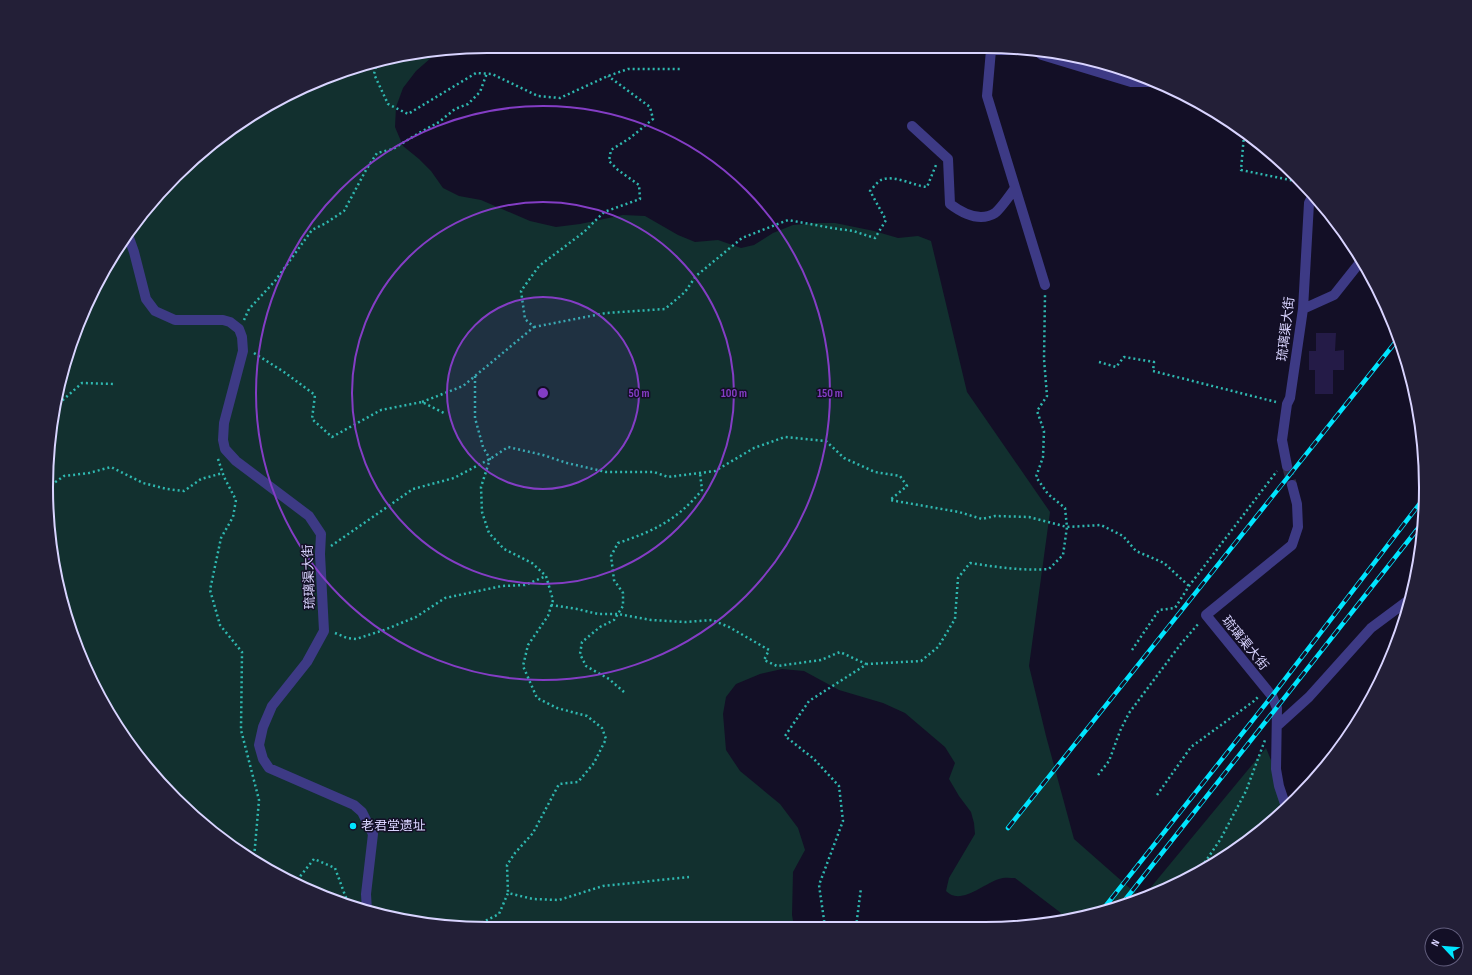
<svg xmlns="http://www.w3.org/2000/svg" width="1472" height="975" viewBox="0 0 1472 975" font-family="'Sofia Sans Condensed','Noto Sans SC',sans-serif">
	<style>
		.green { fill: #12302f }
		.building { fill: #241b47 }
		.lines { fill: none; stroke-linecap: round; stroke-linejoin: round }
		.minor-tunnel { stroke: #312d47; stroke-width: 10; stroke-dasharray: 10 5; stroke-linecap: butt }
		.path { stroke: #2fb8b0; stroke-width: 2.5; stroke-dasharray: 2 3; stroke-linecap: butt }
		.minor { stroke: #3d3a85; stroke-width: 10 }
		.rail-casing { stroke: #00e5ff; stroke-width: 4.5 }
		.rail { stroke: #130f26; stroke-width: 3; stroke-dasharray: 9; stroke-linecap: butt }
		.ring { fill: none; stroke: #843dc5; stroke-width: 2 }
		.poi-dot { fill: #00e5ff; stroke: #130f26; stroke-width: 1.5 }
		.labels { text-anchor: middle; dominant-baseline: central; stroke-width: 3; stroke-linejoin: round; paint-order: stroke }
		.street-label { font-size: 13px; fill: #d9d4ff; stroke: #130f26 }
		.poi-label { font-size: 13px; fill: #d9d4ff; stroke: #130f26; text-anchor: start }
		.rim { fill: none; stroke: #d9d4ff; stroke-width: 2 }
		.centre { fill: #843dc5; stroke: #130f26; stroke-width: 2 }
		.ring-label { font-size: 12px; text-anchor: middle; font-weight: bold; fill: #843dc5; stroke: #130f26; stroke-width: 3; stroke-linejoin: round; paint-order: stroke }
	</style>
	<rect width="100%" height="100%" fill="#130f26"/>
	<path class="green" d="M430 50H440L416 71 403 88 396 107 395 127 403 146 419 159 431 171 443 188 459 196 481 200 530 221 556 227 580 224 623 215 645 216 678 235 695 242 718 240 741 248 754 245 773 233 793 225 816 223H835L874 231 898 238 918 236 931 241 967 392 1050 512 1029 666 1046 736 1074 839 1141 898 1099 914 1054 921 1061 913 1015 878C1010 878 1004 877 999 879 983 884 960 906 946 891L949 878 975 834 974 823 971 812 959 796 949 779 955 763 945 747 905 713 883 703 839 690 804 671 782 669 760 674 736 684 726 697 723 714 726 750 740 771 780 804 798 828 805 850 793 872 792 915 794 927 430 925 346 906 292 884 196 819 155 778 105 708 61 602 47 517V458L61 373 80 319 137 219 175 175 242 121 346 69Z
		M1266 748 1289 804 1253 838 1180 884 1142 898Z"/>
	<path class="building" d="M1316 333H1336L1335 351 1344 350V370H1333V394H1315V370H1309V351H1316Z"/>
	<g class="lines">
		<path class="minor-tunnel" d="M1287 466 1292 485"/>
		<path class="path" d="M377 62 374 74 388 104 408 114 476 73 492 74 538 96 560 98 608 76 628 69H680
			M1244 135 1241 170 1300 182
			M244 320 249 309 275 281 312 230 326 223 344 211 366 170 377 153 393 149 419 133 439 122 455 109 468 104 480 92 487 73
			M534 327 606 313 665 309 685 292 696 276 742 238 788 220 832 228 853 231 875 238 886 220 870 191C873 188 877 182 881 180 894 174 914 186 927 187L936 165
			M254 353 284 372 315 395 312 419 332 437 381 410 422 402 444 413
			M1099 362 1116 367 1124 357 1154 362 1153 371 1276 402
			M475 376V418L483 447 490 459 481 487 482 512 489 533 504 549 532 563 546 576 553 600 548 616 528 645 523 666 537 698 557 708 587 716 602 728 606 739 594 763 578 782 559 784 533 833 515 853 507 865 508 893
			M422 402 463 386 534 327 525 319 521 291 539 266 584 232 604 212 640 199 639 185 618 170 609 161 611 150 630 138 653 119 650 107 608 76
			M55 407 82 383 115 384
			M218 459 224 477 236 500 233 517 221 538 210 590 220 625 242 652 241 730 259 800 254 858
			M47 488 64 476 89 473 111 467 143 483 167 489 184 491 201 479 223 473
			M331 546 413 489 454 478 490 459 508 447 543 455 567 463 606 472H654L668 477 715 471 754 448 785 437 826 441 844 458 875 472 900 476 907 486 890 500 959 512 982 519 995 516 1029 517 1067 527 1101 525 1123 536 1136 551 1164 563 1189 586
			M551 605 577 609 598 614H618L651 620 685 622 712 620 729 627 769 650 764 660 777 666 821 660 840 652 866 664
			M335 633 347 638 356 639 384 630 416 617 445 598 502 586 525 585 546 576
			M1132 650 1159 610 1175 608 1189 586 1277 471
			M624 692 609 679 586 666 580 654 582 642 600 627 614 620 623 606V593L614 580 611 556 618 543C654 531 677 520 702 490L700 473
			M1098 775 1109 761 1120 731 1129 713 1180 645 1199 623
			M1157 795 1191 747 1254 701 1259 696
			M1199 871 1220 840 1246 791 1265 740
			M294 884 314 859 335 868 349 906
			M477 925 499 914 508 893 533 899 559 900 603 886 689 877
			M825 927 819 885 843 821 839 786 814 759 785 736 809 701 867 664 921 661 938 647 955 619 958 578 970 563C997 567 1021 571 1049 569L1063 555 1067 527 1065 508 1048 494 1036 477 1043 457 1044 431 1037 411 1047 396 1044 359 1045 295
			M856 927 861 888"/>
		<path class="minor" d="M912 126 948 159 950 204C962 213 979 223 995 213 1001 208 1010 195 1015 188
			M128 235 134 252 146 299 155 311 175 320H223L230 322 239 329 242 337 243 351 224 423 223 440 225 449 236 461 309 516 321 534 320 554 324 631 307 662 272 706 263 727 259 745 263 759 269 768 354 805 362 812 373 834 366 894 367 911
			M1045 285 987 96 991 50H1035L1042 55 1131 82H1154
			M1303 309 1334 295 1361 261
			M1287 466 1282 440 1287 404 1290 398 1303 309 1309 203 1313 195
			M1277 726 1309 697 1371 628 1410 599
			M1286 807 1279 786 1276 769 1277 708 1272 696 1206 615 1292 545 1298 527 1297 504 1292 485"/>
		<defs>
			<path id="rail" d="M1008 828 1398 339
				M1121 905 1423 522
				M1100 913 1272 696 1424 498"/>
		</defs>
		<use href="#rail" class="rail-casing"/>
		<use href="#rail" class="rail"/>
	</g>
	<circle cx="543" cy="393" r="96" fill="#843dc5" fill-opacity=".12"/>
	<g class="ring">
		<circle cx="543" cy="393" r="96"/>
		<circle cx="543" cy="393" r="191"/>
		<circle cx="543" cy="393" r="287"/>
	</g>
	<circle class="poi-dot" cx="353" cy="826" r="4"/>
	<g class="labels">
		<g class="street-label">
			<text transform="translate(1286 329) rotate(-83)">琉璃渠大街</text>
			<text transform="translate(309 577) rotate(-92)">琉璃渠大街</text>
			<text transform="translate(1245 643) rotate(51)">琉璃渠大街</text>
		</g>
		<g class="poi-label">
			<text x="361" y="826">老君堂遗址</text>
		</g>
	</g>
	<path d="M0 0H1472V975H0ZM487 53H985A434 434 0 0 1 1419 487V488A434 434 0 0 1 985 922H487A434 434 0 0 1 53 488V487A434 434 0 0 1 487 53Z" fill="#231f37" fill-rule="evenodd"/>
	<path class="rim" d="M487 53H985A434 434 0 0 1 1419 487V488A434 434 0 0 1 985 922H487A434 434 0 0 1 53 488V487A434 434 0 0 1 487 53Z"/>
	<circle cx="543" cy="393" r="6" class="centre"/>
	<g class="ring-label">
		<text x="639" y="397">50 m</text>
		<text x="734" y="397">100 m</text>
		<text x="830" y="397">150 m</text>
	</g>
	<g transform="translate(1444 947) rotate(296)"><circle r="19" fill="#130f26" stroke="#625e7d"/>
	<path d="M0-3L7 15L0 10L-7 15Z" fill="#00e5ff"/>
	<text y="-6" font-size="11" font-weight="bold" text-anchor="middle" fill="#d9d4ff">N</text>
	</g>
</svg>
